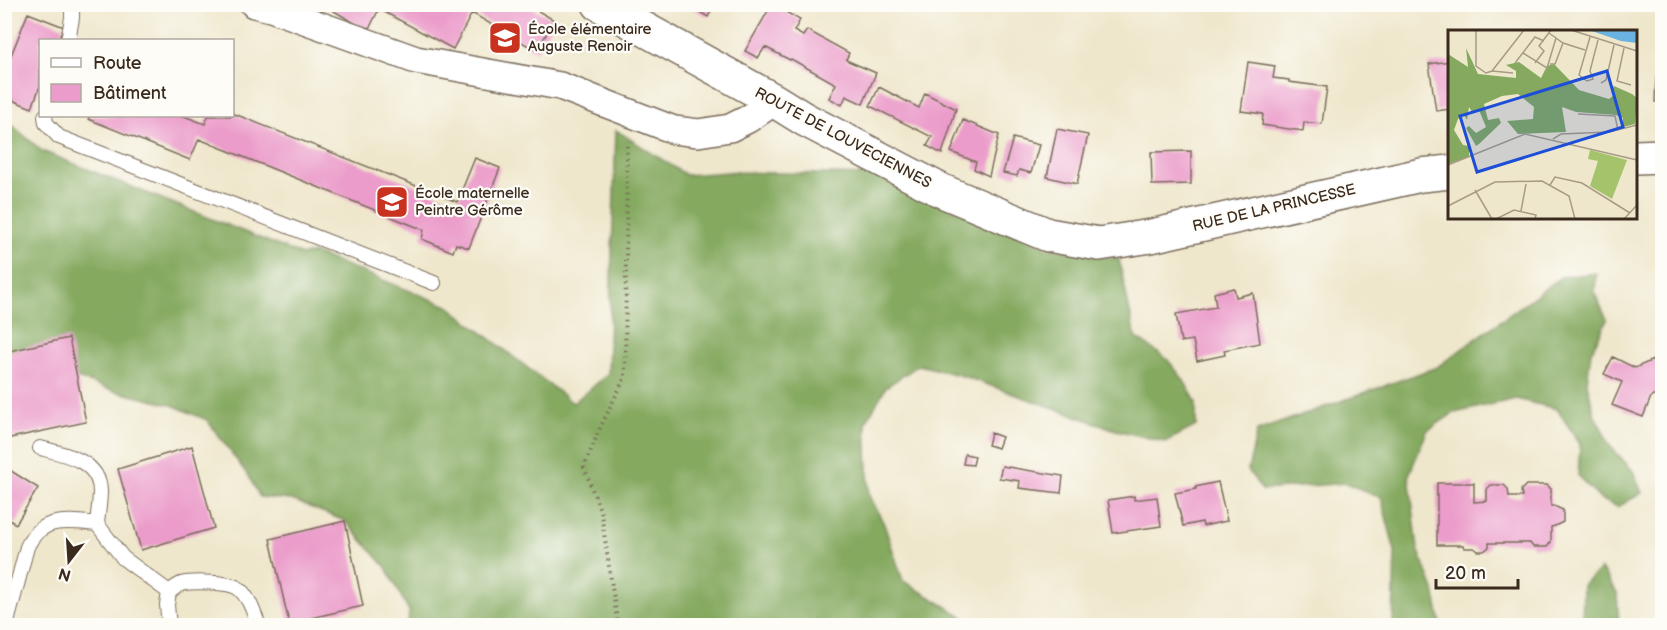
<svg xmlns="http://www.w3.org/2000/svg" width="1667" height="630" viewBox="0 0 1667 630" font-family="'Balsamiq Sans',sans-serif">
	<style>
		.forest { fill: #84a95f; stroke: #606a3e; stroke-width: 1.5 }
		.building { fill: #eb9cca }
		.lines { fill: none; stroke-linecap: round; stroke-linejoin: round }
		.service-casing { stroke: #7a6c5b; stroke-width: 16 }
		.minor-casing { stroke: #7a6c5b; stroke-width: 30 }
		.tertiary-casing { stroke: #7a6c5b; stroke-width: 36 }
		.path { stroke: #7a6c5b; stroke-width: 4; stroke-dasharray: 1.5 4.5; stroke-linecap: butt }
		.service { stroke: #fff; stroke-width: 14 }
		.minor { stroke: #fff; stroke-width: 27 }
		.tertiary { stroke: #fff; stroke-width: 33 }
		.labels { text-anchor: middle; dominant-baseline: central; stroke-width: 4.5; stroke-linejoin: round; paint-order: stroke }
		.poi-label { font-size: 15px; fill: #3b2a1e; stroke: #fdfcf7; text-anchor: start }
		.street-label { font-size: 15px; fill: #3b2a1e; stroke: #fdfcf7 }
		.inset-road { fill: none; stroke: #a79b86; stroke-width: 1.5 }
		.view { fill: #1d4ed8; fill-opacity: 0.15; stroke: #1d4ed8; stroke-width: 3 }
		.inset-edge { fill: none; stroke: #3b2a1e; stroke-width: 3 }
	</style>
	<rect width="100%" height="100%" fill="#fdfcf7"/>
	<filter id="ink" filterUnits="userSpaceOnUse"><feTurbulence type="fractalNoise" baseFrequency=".0167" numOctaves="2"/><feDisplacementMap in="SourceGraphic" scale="12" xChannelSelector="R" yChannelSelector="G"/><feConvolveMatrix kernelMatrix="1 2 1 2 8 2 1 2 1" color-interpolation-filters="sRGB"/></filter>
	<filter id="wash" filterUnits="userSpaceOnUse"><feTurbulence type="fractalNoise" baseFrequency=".008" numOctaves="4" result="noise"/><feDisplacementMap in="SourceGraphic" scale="24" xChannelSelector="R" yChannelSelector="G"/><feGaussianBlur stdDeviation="1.35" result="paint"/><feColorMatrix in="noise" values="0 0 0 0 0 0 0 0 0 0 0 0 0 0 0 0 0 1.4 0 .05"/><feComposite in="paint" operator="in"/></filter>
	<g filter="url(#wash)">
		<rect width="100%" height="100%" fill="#efe7cc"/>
		<path class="forest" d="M4 118 42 151 302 255 315 253 448 306 573 403 608 374 616 130 686 175 729 172 872 175 1050 248 1119 259 1135 337 1167 359 1183 379 1196 402V426L1165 442 1116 430 963 376 919 365 886 387 866 422 869 495 884 524 903 581 947 607 975 625H408L409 611 385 566 345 521 292 500 260 497 247 474 207 420 172 405 114 391 5 352Z
			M1596 273 1595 294 1607 320 1591 352 1587 383 1594 413 1610 446 1633 471 1642 493 1618 507 1600 499 1578 476 1580 444 1557 409 1516 399 1454 413 1427 431 1409 475 1418 549 1434 590 1441 625H1393L1395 551 1381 497 1345 483 1262 490 1248 470 1257 431 1437 367 1561 277Z
			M1601 569 1617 593 1619 625H1582L1583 584Z"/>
		<g id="blocks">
			<path class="building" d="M322 4H526L554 20 537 51 472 13 453 49 379 9 368 31Z
				M686 4H715L708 17Z
				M772 4 800 20 794 31 803 36 807 30 849 53 846 60 876 73 863 104 846 96 842 105 829 98 836 84 791 59 790 60 765 47 758 58 745 51Z
				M28 13 64 27 58 40H40V86L32 108 4 97V73Z
				M1450 61V109L1436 111 1429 64Z
				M1248 62 1275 66 1273 78 1289 80V82L1327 87 1322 124 1304 122 1303 131 1262 125 1263 114 1241 111Z
				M1656 77H1662V102H1655Z
				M879 87 919 108 925 93 956 109 942 154 927 146 932 137 870 106Z
				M232 113 457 202 475 158 500 168 469 248 456 244 453 252 422 239 424 230 199 139 190 160 88 119 90 116H184L205 124 208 116H232Z
				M963 120 999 135 989 176 974 169 976 162 951 152Z
				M1057 129 1088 135 1077 184 1047 177Z
				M1013 138 1039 145 1031 173 1019 170 1017 176 1003 173Z
				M1191 151V184L1152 185 1151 152Z
				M1234 288 1236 297 1253 293 1260 343 1224 350 1225 355 1197 361 1193 340 1181 342 1176 314 1216 307 1214 293Z
				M69 338 86 422 10 438 4 413V352Z
				M1662 356V392L1651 397 1643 417 1612 405 1622 382 1604 374 1613 357 1635 368Z
				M991 433 1002 437 998 448 988 445Z
				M192 446 214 528 141 550 118 469Z
				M965 454 975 456 973 465 963 464Z
				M1002 466 1063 476 1061 493 1019 488 1020 481 999 478Z
				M8 469 38 488 16 524 4 517V474Z
				M1218 482 1227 521 1203 526 1202 522 1183 526 1175 493 1196 489 1195 487Z
				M1437 483H1474V502L1487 501V489L1491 485H1504L1508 489 1509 497H1522L1521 490 1526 485H1547L1551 489V506H1554L1563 510V522L1555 526 1551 527V542L1547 547H1533L1530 543H1489V547L1484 551H1478L1474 548H1464L1463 545H1437Z
				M1134 496V500L1157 497 1161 526 1113 533 1108 500Z
				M345 521 363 606 289 623 270 539Z"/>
		</g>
	</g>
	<g filter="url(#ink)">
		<use href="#blocks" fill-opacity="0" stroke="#7a6c5b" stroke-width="1.5"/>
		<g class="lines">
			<defs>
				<path id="service" d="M68 40 72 18V4
					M45 116 46 123 59 137 434 283
					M40 448C64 454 99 460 100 491 100 502 98 513 97 524L123 558 169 592
					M6 626 27 547C41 516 68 521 97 524
					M169 626 167 605 169 592C173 589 177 586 181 584 193 581 228 582 238 588 249 596 254 614 259 626"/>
				<path id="minor" d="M254 4 271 8 416 60 560 86 674 130 698 133 730 128 748 119 775 101"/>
				<path id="tertiary" d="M599 4 775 101 804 119 940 190 1048 235 1099 244 1151 236 1421 175 1450 172
					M1636 157 1662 156"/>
			</defs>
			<use href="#service" class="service-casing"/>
			<use href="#minor" class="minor-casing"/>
			<use href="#tertiary" class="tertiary-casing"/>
			<path class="path" d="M618 626 601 513 584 467 600 428 625 377 627 141"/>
			<use href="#service" class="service"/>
			<use href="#minor" class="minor"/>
			<use href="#tertiary" class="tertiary"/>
		</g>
	</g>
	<defs>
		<symbol id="school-square" viewBox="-11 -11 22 22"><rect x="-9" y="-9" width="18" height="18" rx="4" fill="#c8321e" stroke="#fdfcf7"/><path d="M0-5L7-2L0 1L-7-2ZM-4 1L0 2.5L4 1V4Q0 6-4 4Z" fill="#fff"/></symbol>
	</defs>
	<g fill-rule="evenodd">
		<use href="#school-square" x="486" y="19" width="38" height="38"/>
		<use href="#school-square" x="373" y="183" width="38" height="38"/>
	</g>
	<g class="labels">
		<g class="poi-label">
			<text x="528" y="29">École élémentaire<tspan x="528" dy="17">Auguste Renoir</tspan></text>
			<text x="415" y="193">École maternelle<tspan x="415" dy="17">Peintre Gérôme</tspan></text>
		</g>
		<g class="street-label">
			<text transform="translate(843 138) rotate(28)">ROUTE DE LOUVECIENNES</text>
			<text transform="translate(1274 208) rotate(-13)">RUE DE LA PRINCESSE</text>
		</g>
	</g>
	<g transform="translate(1448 30)">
		<rect width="189" height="189" fill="#efe7cc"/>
		<path d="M142 120 179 130 164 169 142 156 150 131 140 129Z" fill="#a5c36b"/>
		<path d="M18 18 30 44 68 48V41L58 35 71 32 93 48 99 36 106 34 131 60 161 69 166 65 163 59 166 56 184 64 189 68 187 94 175 97V88L168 85 128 82 114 77 118 102 70 104 59 91 85 89 86 77 70 64 54 66 36 74 40 90 51 88 53 93 31 114 28 116 18 98 21 96 28 103 38 97 31 80 24 82 21 77 19 90 16 85 10 89 6 100 15 115 21 116V127L0 134V24L20 37Z" fill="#84a95f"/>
		<path d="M141 0H189V13L173 11Z" fill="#69b2e1"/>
		<path class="inset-road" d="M28 0V36L38 43 44 41 76 0M123 0 189 21M101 3 115 13 137 20M142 7 131 45 139 51 145 49 142 41 150 10M176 18 169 51 183 55M75 23 99 38 108 8M67 33 87 7 96 11M87 33 96 21 91 16 103 0M102 34H107L115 13M44 41 65 43M153 53 158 50 166 15M130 84 167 86 170 100M105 109 113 104 161 102 189 95M0 135 77 104 189 130M102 155 107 147 134 153 182 183M27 160 44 189M0 176 47 152 94 151 121 166 127 189M73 181 78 154M48 189 66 180 88 185 87 189M176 189 189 175"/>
		<path class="view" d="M159 41 175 97 29 142 12 86Z"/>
		<rect width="189" height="189" class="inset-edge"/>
	</g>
	<rect width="1667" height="630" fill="none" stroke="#fdfcf7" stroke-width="24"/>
	<rect x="39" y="39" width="195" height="78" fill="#fdfcf7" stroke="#afa8a0" stroke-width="1.5"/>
	<rect x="51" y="58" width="30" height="9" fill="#ffffff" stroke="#afa8a0" stroke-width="1.5"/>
	<text x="93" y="69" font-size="18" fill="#3b2a1e">Route</text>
	<rect x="51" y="84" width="30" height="18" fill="#eb9cca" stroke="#afa8a0" stroke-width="1.5"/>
	<text x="93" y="99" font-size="18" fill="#3b2a1e">Bâtiment</text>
	<g transform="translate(69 561) rotate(197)" stroke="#fdfcf7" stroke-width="4.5" paint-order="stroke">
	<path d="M0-4.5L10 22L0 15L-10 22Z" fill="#3b2a1e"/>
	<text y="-9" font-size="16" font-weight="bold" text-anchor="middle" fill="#3b2a1e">N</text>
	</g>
	<path d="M1436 579v9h82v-9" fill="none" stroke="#3b2a1e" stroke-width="3"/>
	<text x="1445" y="579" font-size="18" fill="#3b2a1e" stroke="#fdfcf7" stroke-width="4.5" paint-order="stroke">20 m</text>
</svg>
